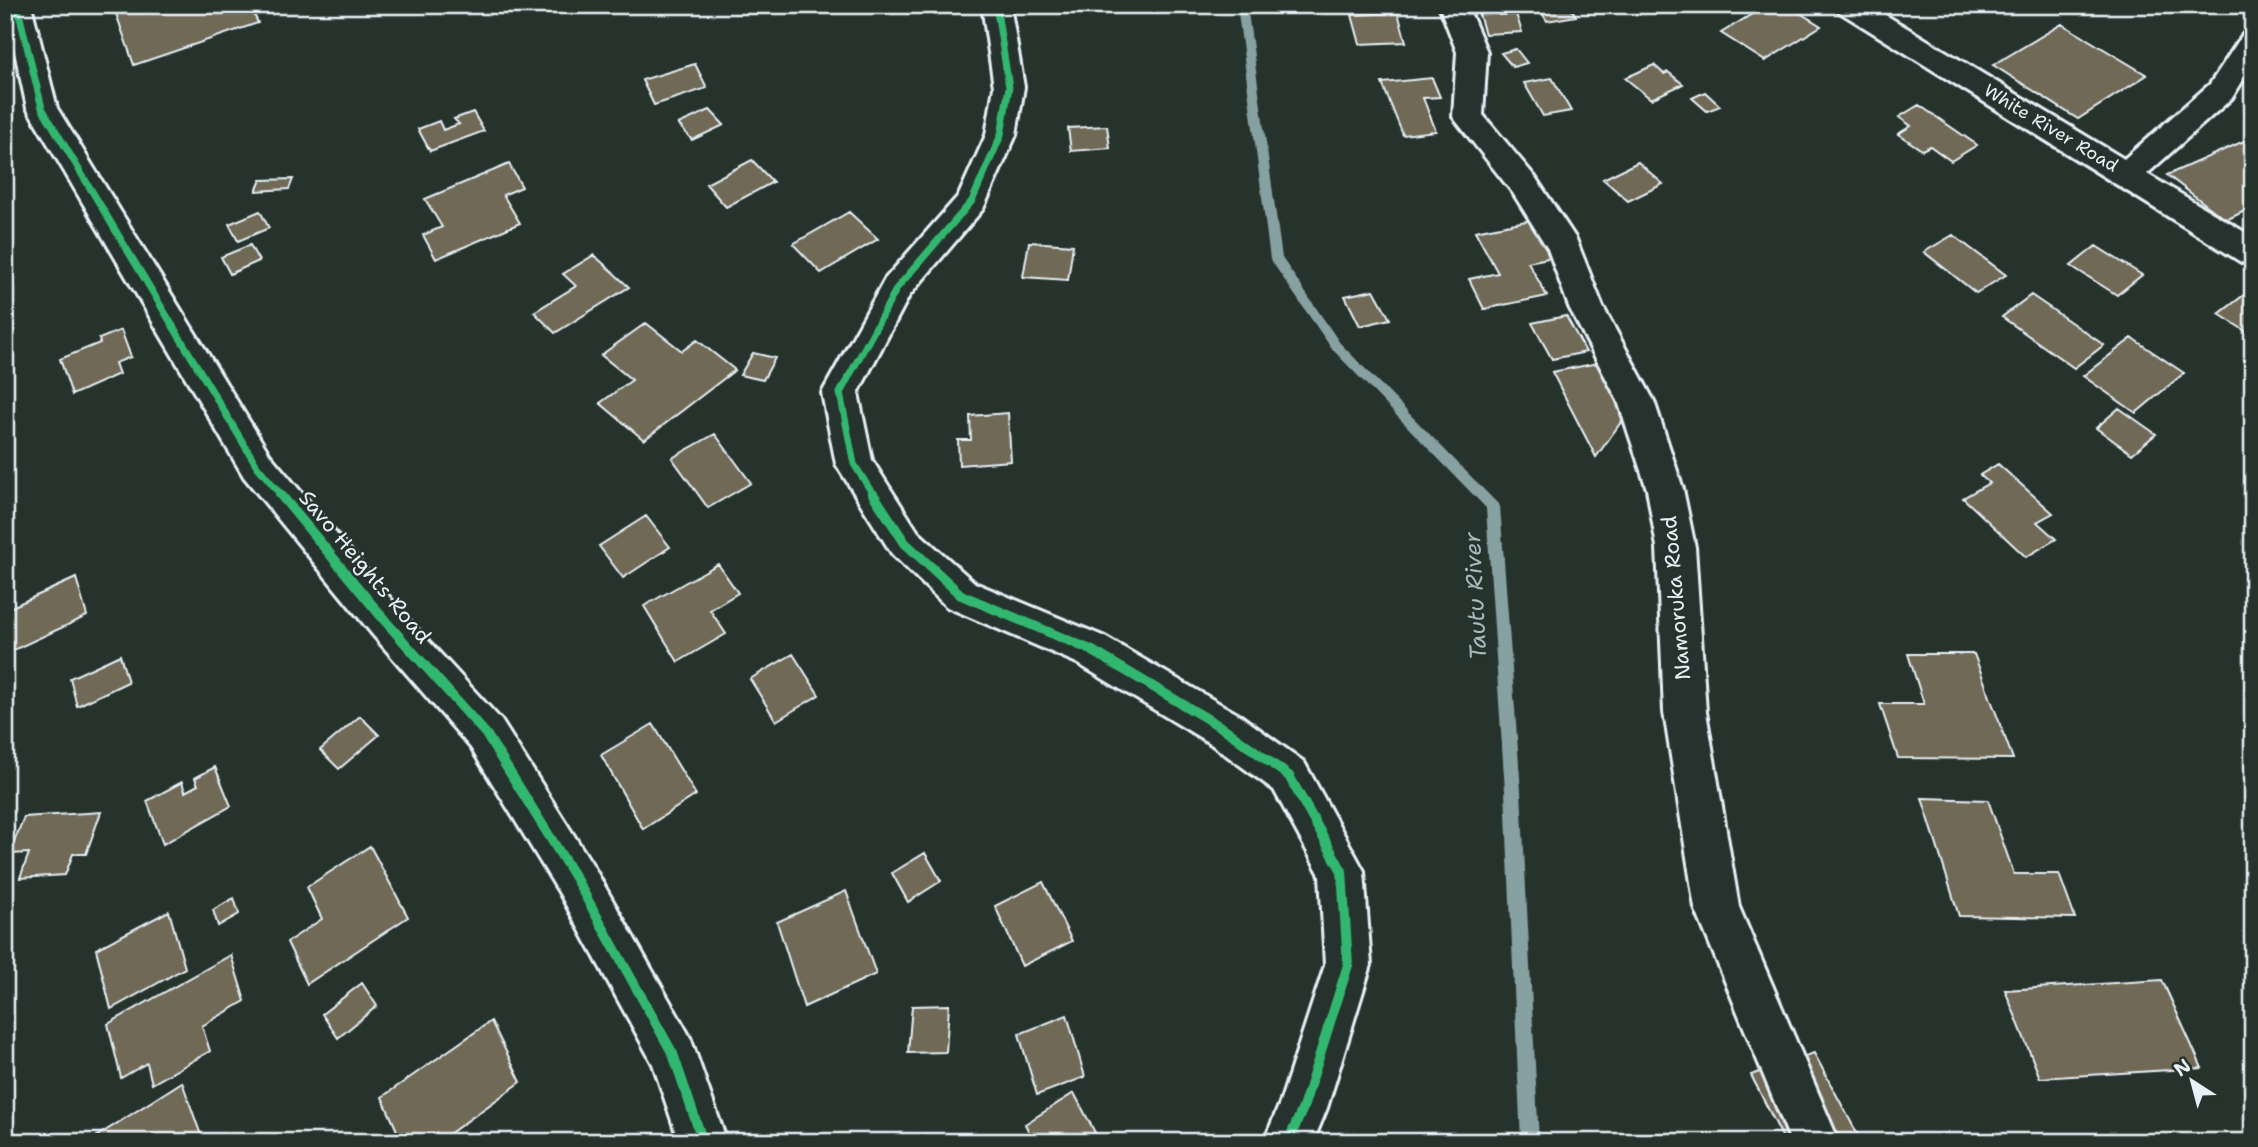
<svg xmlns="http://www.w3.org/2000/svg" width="2258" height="1147" viewBox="0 0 2258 1147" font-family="'Shantell Sans',sans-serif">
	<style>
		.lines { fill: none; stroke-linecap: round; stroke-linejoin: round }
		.stream { fill: #87a1a3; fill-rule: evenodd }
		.building { fill: #6f6957; stroke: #e8f1f8; stroke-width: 2 }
		.minor-casing { stroke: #e8f1f8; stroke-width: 6 }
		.minor { fill: #26332d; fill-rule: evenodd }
		.cycleway-far1-casing { stroke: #26332d; stroke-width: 10 }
		.cycleway-casing { stroke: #26332d; stroke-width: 14 }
		.cycleway-far1 { stroke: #33b770; stroke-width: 7 }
		.cycleway { stroke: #33b770; stroke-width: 10 }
		.labels { text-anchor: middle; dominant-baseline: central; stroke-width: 5; stroke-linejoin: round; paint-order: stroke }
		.far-street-label { font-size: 18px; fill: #e8f1f8; stroke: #26332d }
		.street-label { font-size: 21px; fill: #e8f1f8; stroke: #26332d }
		.water-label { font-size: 23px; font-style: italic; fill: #a7bbbf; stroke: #26332d }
	</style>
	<rect width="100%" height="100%" fill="#26332d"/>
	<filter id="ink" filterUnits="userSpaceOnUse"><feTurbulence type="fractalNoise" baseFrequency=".0143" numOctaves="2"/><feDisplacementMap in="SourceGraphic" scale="14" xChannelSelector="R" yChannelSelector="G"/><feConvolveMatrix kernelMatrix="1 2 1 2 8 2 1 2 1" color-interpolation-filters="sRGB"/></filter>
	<g filter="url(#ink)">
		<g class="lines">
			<path class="stream" d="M1237 5H1247L1282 258 1340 343 1500 506 1521 791 1539 1142H1521L1505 791 1486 508 1332 349 1270 259Z"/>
		</g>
		<path class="building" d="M113 5H250L258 23 134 65Z
			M1051 5H1099V9L1051 10Z
			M1476 5H1496L1499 15 1516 14 1522 32 1485 34Z
			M1537 5H1569L1576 16 1547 21Z
			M1767 5H1787L1821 26 1765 61 1721 33Z
			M1398 13 1406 42 1360 44 1352 15Z
			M2062 24 2147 75 2078 119 1993 65Z
			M1516 49 1527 63 1513 67 1501 53Z
			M695 64 707 88 654 105 642 80Z
			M1654 65 1664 74 1668 72 1683 84 1651 99 1625 78Z
			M1432 78 1440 97 1423 98 1436 131 1403 135 1382 83Z
			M1552 78 1571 111 1543 116 1524 83Z
			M1705 92 1720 106 1707 111 1692 98Z
			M1919 105 1977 145 1951 161 1930 146 1922 150 1898 134 1911 126 1899 117Z
			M710 110 724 125 692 140 678 124Z
			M473 112 484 131 430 151 418 129 439 121 443 130 459 124 454 119Z
			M1107 126 1110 148 1071 151 1068 128Z
			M2253 137V207L2226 220 2167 175Z
			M752 160 773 182 726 207 706 184Z
			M1638 162 1663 184 1628 201 1603 179Z
			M509 164 522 187 503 195 520 223 436 259 423 235 442 227 425 199Z
			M293 179 289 189 256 191 261 180Z
			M260 211 269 228 238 241 229 224Z
			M849 212 878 239 821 273 793 244Z
			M1537 219 1558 256 1528 262 1547 296 1484 309 1469 279 1498 273 1475 231Z
			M1953 235 2006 275 1976 293 1924 252Z
			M1029 242 1073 245 1068 280 1023 277Z
			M250 245 259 261 230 274 221 257Z
			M2096 246 2142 275 2117 295 2071 266Z
			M594 255 629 287 555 333 534 312 576 286 563 274Z
			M2253 288V336L2219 314Z
			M1374 290 1390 319 1360 326 1345 296Z
			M2031 295 2104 345 2074 368 2002 317Z
			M1566 316 1586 352 1552 359 1532 323Z
			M646 323 682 351 697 340 735 370 644 440 600 403 632 380 601 355Z
			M121 330 131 357 115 363 119 374 72 395 60 359 100 343 99 339Z
			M2132 338 2184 373 2136 413 2083 376Z
			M753 353 775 358 763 380 740 375Z
			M1613 360 1636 401 1596 457 1552 372Z
			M2119 408 2156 434 2132 454 2096 428Z
			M1008 413 1011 461 959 465 958 440H971L970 416Z
			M715 434 751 483 708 508 672 458Z
			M1998 464 2053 513 2037 522 2056 539 2026 557 1963 498 1989 483 1980 475Z
			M646 516 670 547 623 578 599 546Z
			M718 564 738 593 710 610 726 634 678 662 644 606Z
			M76 578 87 616 5 654V610Z
			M793 654 819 695 776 721 750 679Z
			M1908 654H1974L2013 759 1898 758 1880 704H1924Z
			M120 655 128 682 77 706 70 678Z
			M360 716 379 735 339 769 320 750Z
			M653 724 696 795 643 829 601 755Z
			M215 767 231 806 163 844 147 801 182 782 185 792 198 785 195 778Z
			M1922 798 1988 800 2014 874H2059L2075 918 1959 916Z
			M101 812 86 854H73L65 875 20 878 29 853 9 854 24 817Z
			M370 846 408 917 307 984 287 942 322 919 307 887Z
			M925 853 941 881 908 902 892 873Z
			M1043 882 1072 941 1022 966 995 906Z
			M846 891 876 974 804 1007 777 922Z
			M234 898 239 914 218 926 213 910Z
			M169 911 185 968 111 1009 96 949Z
			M231 955 245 1001 202 1026 210 1051 152 1084 147 1063 121 1078 108 1024Z
			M2162 980 2202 1068 2040 1078 2005 990Z
			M362 983 377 1006 338 1038 322 1014Z
			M949 1005 946 1052 908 1053 912 1006Z
			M1067 1015 1085 1077 1037 1095 1019 1034Z
			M491 1021 521 1082 438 1142H402L382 1097Z
			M1814 1053 1859 1137 1847 1142H1785L1751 1075Z
			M182 1082 203 1141 91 1142V1140Z
			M1074 1093 1100 1142H1034L1025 1124Z"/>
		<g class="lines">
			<defs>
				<path id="minor" d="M5 5H31L57 108 270 455 401 611 501 720 592 864 690 1037 727 1142H679L653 1064 560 894 471 748 373 635 244 477 27 108Z
					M982 5H1010L1024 87 1016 135 983 209 909 296 858 393 872 460 918 532 975 583 1105 637 1241 716 1304 762 1364 871 1371 965 1327 1108 1313 1142H1264L1280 1103 1325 965 1320 875 1274 790 1211 744 1077 663 947 607 892 554 836 464 822 393 885 279 959 195 986 135 994 87Z
					M1439 5H1467L1487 52 1483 115 1535 177 1576 239 1603 307 1654 401 1683 489 1695 547 1706 712 1739 907 1839 1142H1791L1695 908 1664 712 1657 547 1647 489 1618 401 1569 307 1548 249 1513 193 1453 117 1457 52Z
					M1834 5H1869L2124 159 2210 84 2243 34 2253 32V64L2232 98 2147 174 2253 237V265L2241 262 1838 11Z"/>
			</defs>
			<use href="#minor" class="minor-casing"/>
			<use href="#minor" class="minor"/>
			<defs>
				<path id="cycleway-far1" d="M17 5 42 108 257 466 282 496
					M874 496 854 464 840 393 897 288 972 201 1001 135 1009 87 996 5"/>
				<path id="cycleway" d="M280 494 387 623 486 734 576 879 673 1054 703 1142
					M873 494 905 543 961 595 1091 650 1226 730 1289 776 1342 871 1348 965 1303 1108 1288 1142"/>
			</defs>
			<use href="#cycleway-far1" class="cycleway-far1-casing"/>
			<use href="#cycleway" class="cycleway-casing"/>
			<use href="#cycleway-far1" class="cycleway-far1"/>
			<use href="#cycleway" class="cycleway"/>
		</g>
	</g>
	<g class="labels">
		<g class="far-street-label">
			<text transform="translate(2051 128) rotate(31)">White River Road</text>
		</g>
		<g class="street-label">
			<text transform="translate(365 567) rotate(50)">Savo Heights Road</text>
			<text transform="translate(1676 598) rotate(-95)">Namoruka Road</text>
		</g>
		<g class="water-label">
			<text transform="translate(1475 596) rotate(-93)">Tautu River</text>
		</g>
	</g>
	<rect width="2258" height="1147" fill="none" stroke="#26332d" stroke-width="28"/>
	<rect x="14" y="14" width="2230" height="1119" fill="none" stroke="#e8f1f8" stroke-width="2.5" filter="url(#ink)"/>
	<g transform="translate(2192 1081) rotate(324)" stroke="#26332d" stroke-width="5" paint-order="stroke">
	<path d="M0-5L12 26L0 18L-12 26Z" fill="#e8f1f8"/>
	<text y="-10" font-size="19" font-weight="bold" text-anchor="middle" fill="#e8f1f8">N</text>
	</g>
</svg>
